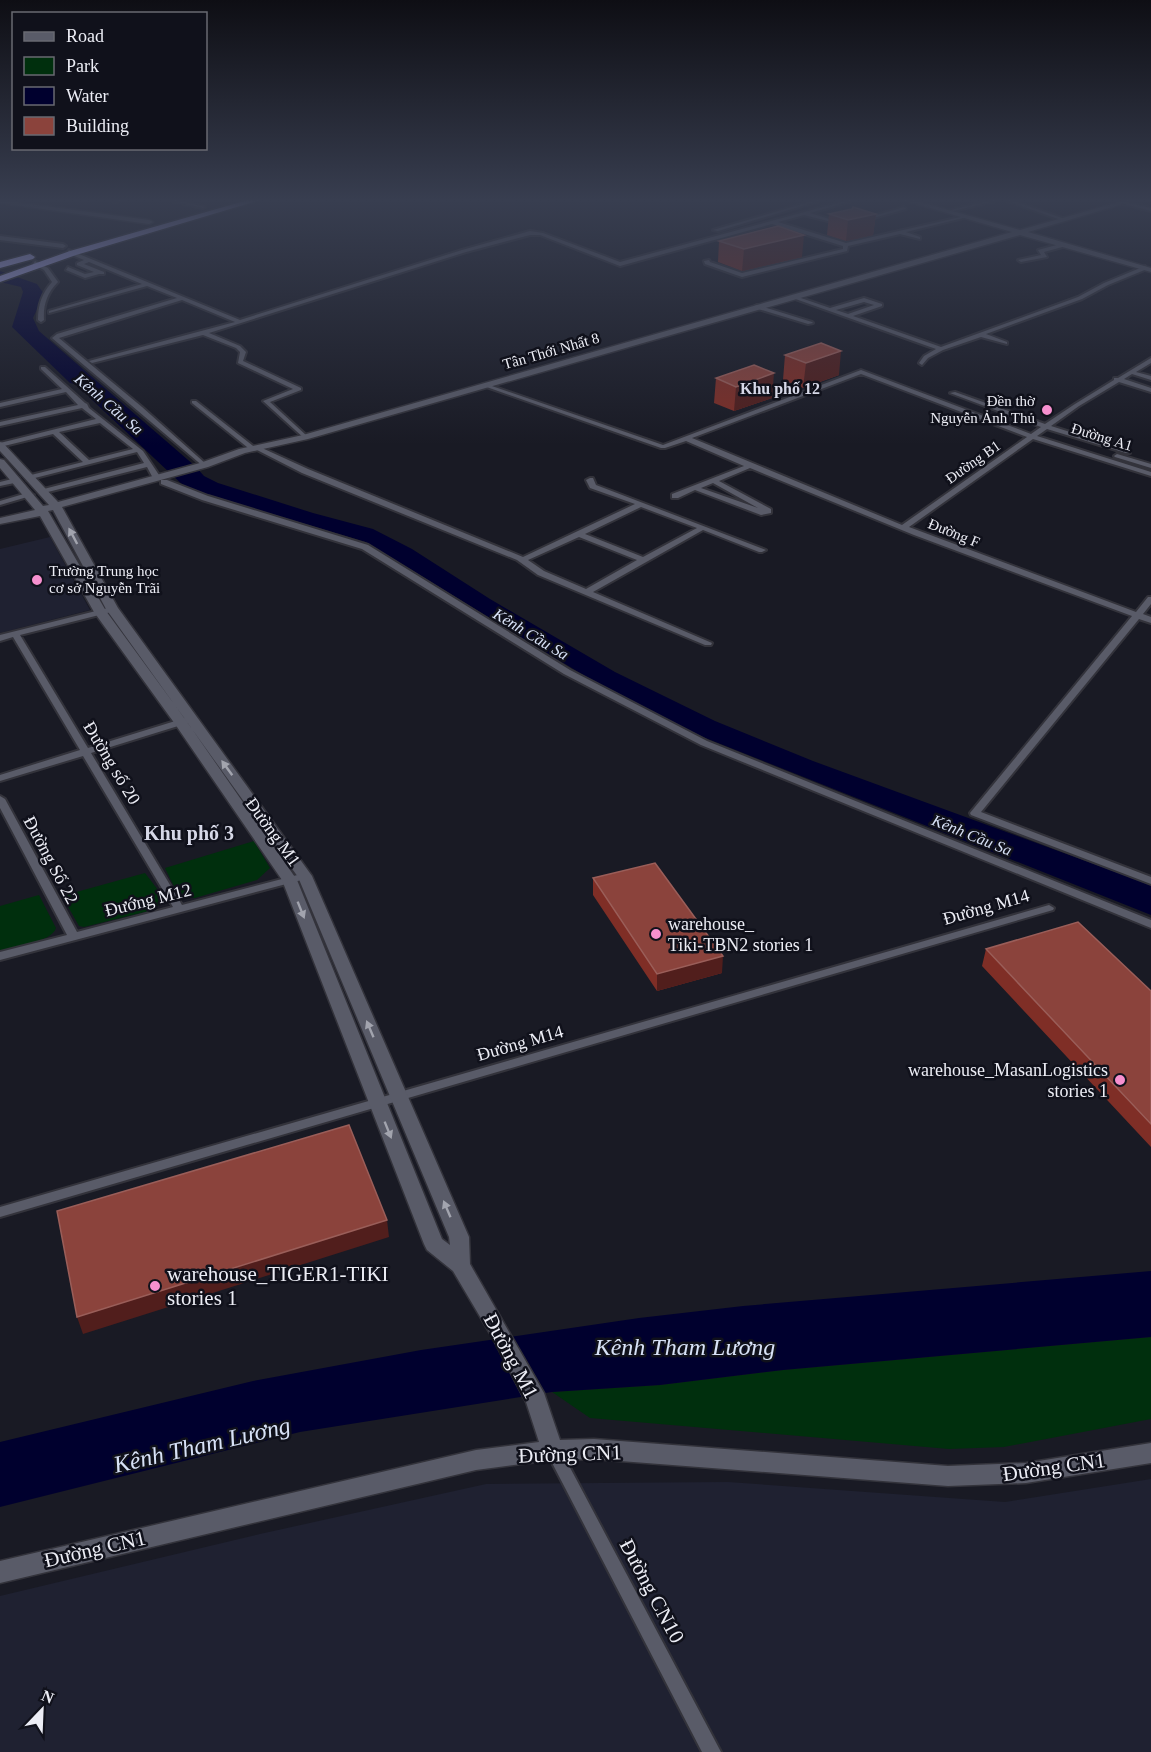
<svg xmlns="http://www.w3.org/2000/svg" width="1151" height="1752" viewBox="0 0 1151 1752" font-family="Georgia,serif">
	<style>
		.built { fill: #1f2131 }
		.green { fill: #002f0d }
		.water { fill: #00002e }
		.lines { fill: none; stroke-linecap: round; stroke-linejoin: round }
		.street-casing { stroke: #33333b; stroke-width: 4 }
		.secondary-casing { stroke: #33333b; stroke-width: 3 }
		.highway-casing { stroke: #33333b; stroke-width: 3 }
		.street { fill: #595b68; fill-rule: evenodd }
		.secondary { fill: #595b68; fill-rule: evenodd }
		.highway { fill: #acabf0; fill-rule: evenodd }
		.wall { fill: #7f2e26 }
		.shaded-wall { fill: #511e1c }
		.building { fill: #8b433c; stroke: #9a5e59; stroke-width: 1.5 }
		.oneway { fill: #a2a4ae }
		.poi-dot { fill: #f690cf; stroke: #10111b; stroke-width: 2 }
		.labels { text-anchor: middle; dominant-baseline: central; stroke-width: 5; stroke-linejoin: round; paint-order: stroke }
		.far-street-label { font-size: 15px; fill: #ecedf5; stroke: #10111b }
		.far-poi-label { font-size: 15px; fill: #ecedf5; stroke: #10111b; text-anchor: end }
		.far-neighbourhood-label { font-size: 16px; font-weight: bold; fill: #d6d8e7; stroke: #10111b }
		.far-water-label { font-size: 16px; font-style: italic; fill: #d8e2f7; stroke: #10111b }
		.street-label { font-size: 18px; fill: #ecedf5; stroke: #10111b }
		.poi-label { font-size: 18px; fill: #ecedf5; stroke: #10111b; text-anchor: start }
		.neighbourhood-label { font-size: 20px; font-weight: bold; fill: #d6d8e7; stroke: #10111b }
		.near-poi-label { font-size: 21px; fill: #ecedf5; stroke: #10111b; text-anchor: start }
		.near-street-label { font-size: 21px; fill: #ecedf5; stroke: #10111b }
		.near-water-label { font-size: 24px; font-style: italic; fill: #d8e2f7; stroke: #10111b }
	</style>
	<rect width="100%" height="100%" fill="#191a24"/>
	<path class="built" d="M50 537 90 610 0 633V549Z
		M1151 1479V1752H0V1596L260 1534 486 1484 728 1482 1005 1502Z"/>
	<path class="green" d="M254 841 270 868 257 880 195 898C176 897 173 884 165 868Z
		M145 873 165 899 153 910 84 927 79 926 62 896Z
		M39 895 56 928C52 942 14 947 0 951V906Z
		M1151 1337V1419L1004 1447 949 1449 590 1418 552 1392 660 1385 783 1370Z"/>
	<path class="water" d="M0 271 37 284 44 294 33 318 39 331 195 466 204 476 218 483 313 513 373 529 412 549 490 599 615 672 715 721 813 761 1151 885V915L703 737 611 692 366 542 187 489 89 397 88 390 83 386 70 383 12 327 23 292 21 287 0 282Z
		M1151 1271V1337L783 1370 660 1385 552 1392 300 1432 0 1507V1442L253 1381 421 1350 639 1318 743 1306Z"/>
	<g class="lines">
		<defs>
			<path id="street" d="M114 200H122L115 202 113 201Z
				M168 200H176L205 207 203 208Z
				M816 200H822L718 231 713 230Z
				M849 200H855L810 213 832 220V222L804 215 778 222 846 243 965 216 967 217 906 232 920 237V239L900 234 848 246 847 251 742 277 705 264 704 261 709 260 710 262 742 273 843 249V246L772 224 620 266 540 235H530L466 252 209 333 240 346 246 352 243 361 301 388V390L270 402 307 436 308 437 305 439 263 401 293 389 238 363 240 352 236 348 203 335 92 363 89 361 235 322 182 300 59 338 142 407 206 464 208 465 204 467 52 338 57 334 177 298 147 286 49 313V311L142 284 89 262 84 264 104 272V274H99L85 278 66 270 68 267 85 274 94 272 77 265V263L84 260 67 253 69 250 240 320 462 250 530 231 543 233 620 262Z
				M992 200H999L953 211 951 210Z
				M1005 200H1011L1065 219 1061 220Z
				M1121 201 1151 208V211L1121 203Z
				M904 207 906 209 862 221 860 220Z
				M0 236 63 244 66 246 63 248 0 240Z
				M1064 243 1066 246 1044 252 1047 257 1021 262 1018 260 1041 255 1038 250Z
				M35 261 48 268 58 282C47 293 43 305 44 320L41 322 38 320C38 305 42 293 52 282L44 270 33 264Z
				M1145 266 1147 269 1108 285 1082 299 986 334 1007 342V344L981 337 943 350 928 358 922 365 919 363 924 356 936 349 790 297 795 296 830 308 864 298 882 304V306L853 316 941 347 1078 297 1104 283ZM864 302 874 305 848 314 836 310Z
				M757 305 812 322 813 323 808 324 755 308V306Z
				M1151 358V363L1136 372 1151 376V380L1132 374 1124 379 1151 388V392L1119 382 1079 406 1051 426 1130 451V453H1126L1047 429 1037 436 1151 472V476L1033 439 909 527 1136 612 1148 597H1151V604L1143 614 1151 617V623L1139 619 981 812 1151 877V884L971 815 970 813 1132 616 914 535 750 468 719 481 771 509V513L761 515 695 490 678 498H672V494L744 466 686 441 665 448H661L481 385 486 384 663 445 861 370 1031 434 1041 427 950 393 955 392 1045 424 1075 404 1114 380V378H1118ZM861 374 1027 437 902 525 692 438ZM713 483 758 508 701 488Z
				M41 367H45L85 403 87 404 89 408 143 451 161 478 160 480H154L147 467 40 494V490L144 463 137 452 27 480V476L83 462 53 434 0 447V443L96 419 82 408 0 426V422L78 405 66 392 0 407V403L62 389 41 369ZM100 423 133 449 89 460 59 432Z
				M192 401H196L257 449 262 448 308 469 523 557 635 504 590 488 586 480 590 478H593L596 485 766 550 762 552H759L703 530 593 592 712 643 711 645H705L538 575 517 560 302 473 257 450 252 451 192 403ZM641 507 697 528 643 557 585 534ZM579 537 637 560 586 589 544 571 528 560Z
				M1117 454 1151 464V468L1115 457 1114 456Z
				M16 478H19V482L0 486V482Z
				M161 480H167L208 496 368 545 570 670 707 741 1151 920V928L701 745 564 674 362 549 202 500 161 484Z
				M27 493 34 495 0 505V501Z
				M112 607 116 609 115 611 20 635 88 748 185 718H191L193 720 191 722 91 753 182 905 305 873 310 876 309 878 0 960V952L67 935 0 808V796L5 799 77 932 173 907 83 756 0 781V775L80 750 13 637 0 641V635Z
				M1049 905 1054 908 1053 910 0 1217V1207Z
				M553 1443 558 1445 721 1752H702L548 1455 545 1450 548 1445Z"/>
			<path id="secondary" d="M0 200 149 220 153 222 149 224 0 203Z
				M903 200H913L1020 230 1126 200H1136L1028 232 1151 268V272L1020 235 308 439 245 453 208 467 62 507 118 608 312 876 469 1237 470 1264 544 1393 560 1440 594 1439 948 1466 1026 1463 1151 1443V1463L1026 1483 948 1486 594 1459 553 1460 476 1470 0 1583V1561L476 1450 539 1442 526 1402 495 1342 453 1271 427 1250 424 1244 282 880 175 724 94 612 40 516 0 524V518L35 510 0 468V459L4 460 43 506 49 505 0 451V442L3 443 58 502 200 463 239 449 303 435 1012 232ZM53 510 106 609 298 877 449 1237 450 1245 442 1239 297 880 185 719 106 611 48 511Z"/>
			<path id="highway" d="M248 200H260L76 255 0 282V276L70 251Z
				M30 254 35 257 33 259 0 268V262Z"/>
		</defs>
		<use href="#street" class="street-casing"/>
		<use href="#secondary" class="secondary-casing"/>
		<use href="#highway" class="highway-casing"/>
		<use href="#street" class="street"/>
		<use href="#secondary" class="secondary"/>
		<use href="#highway" class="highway"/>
	</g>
	<path class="wall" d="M829 214H876L873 235 846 241 827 235Z
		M719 241 802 257 742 271 718 262Z
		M785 355 839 375 803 388 783 380Z
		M716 378 772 398 734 411 714 403Z
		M593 878 722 973 657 991 593 895Z
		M986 949 1151 991V1147L982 966Z"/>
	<path class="shaded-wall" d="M876 214 873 235 846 241 848 220Z
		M804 235 802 257 742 271 744 249Z
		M841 351 839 375 803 388 806 363Z
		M774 373 772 398 734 411 736 387Z
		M723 956 722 973 657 991V974Z
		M387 1220 389 1237 83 1334 77 1317Z"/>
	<path class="building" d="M853 207 876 214 848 220 829 214 852 209Z
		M778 226 804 235 744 249 719 241Z
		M821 343 841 351 806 363 785 355Z
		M754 365 774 373 736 387 716 378Z
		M655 863 723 956 657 974 593 878Z
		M1078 922 1151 991V1124L986 949Z
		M349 1125 387 1220 77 1317 57 1211Z"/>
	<defs><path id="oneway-solid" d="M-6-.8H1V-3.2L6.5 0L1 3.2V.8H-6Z" transform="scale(1.5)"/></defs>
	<g class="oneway">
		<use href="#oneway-solid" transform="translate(73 536) rotate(-118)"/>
		<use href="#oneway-solid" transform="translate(227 768) rotate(-126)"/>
		<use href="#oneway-solid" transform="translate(301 910) rotate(68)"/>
		<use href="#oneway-solid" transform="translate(370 1029) rotate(-113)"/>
		<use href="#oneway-solid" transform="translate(388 1130) rotate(68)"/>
		<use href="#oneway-solid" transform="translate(447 1209) rotate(-113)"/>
	</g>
	<linearGradient id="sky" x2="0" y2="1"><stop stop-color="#0e0e14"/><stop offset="0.45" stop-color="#383e50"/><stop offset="1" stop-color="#383e50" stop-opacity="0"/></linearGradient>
	<rect width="1151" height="445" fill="url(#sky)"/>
	<g class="poi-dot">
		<circle cx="1047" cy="410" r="6"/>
		<circle cx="37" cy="580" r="6"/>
		<circle cx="656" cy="934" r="6"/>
		<circle cx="1120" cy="1080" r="6"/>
		<circle cx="155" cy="1286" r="6"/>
	</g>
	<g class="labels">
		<g class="far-street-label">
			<text transform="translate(551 351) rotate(-16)">Tân Thới Nhất 8</text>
			<text transform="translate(1102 437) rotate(17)">Đường A1</text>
			<text transform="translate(973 462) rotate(-35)">Đường B1</text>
			<text transform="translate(954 533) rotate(22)">Đường F</text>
		</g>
		<g class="far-poi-label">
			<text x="1035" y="401">Đền thờ<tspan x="1035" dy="17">Nguyễn Ảnh Thủ</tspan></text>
			<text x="49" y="571" text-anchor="start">Trường Trung học<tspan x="49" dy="17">cơ sở Nguyễn Trãi</tspan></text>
		</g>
		<g class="far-neighbourhood-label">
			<text x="780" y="388">Khu phố 12</text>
		</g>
		<g class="far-water-label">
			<text transform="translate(109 404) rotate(41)">Kênh Cầu Sa</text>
			<text transform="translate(531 634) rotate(31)">Kênh Cầu Sa</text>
			<text transform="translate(972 835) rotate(22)">Kênh Cầu Sa</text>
		</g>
		<g class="street-label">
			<text transform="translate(112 763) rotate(59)">Đường số 20</text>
			<text transform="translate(273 832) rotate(54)">Đường M1</text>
			<text transform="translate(51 860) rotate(62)">Đường Số 22</text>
			<text transform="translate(148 900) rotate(-14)">Đướng M12</text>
			<text transform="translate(986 907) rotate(-16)">Đường M14</text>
			<text transform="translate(520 1043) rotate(-16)">Đường M14</text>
		</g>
		<g class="poi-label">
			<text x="668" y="924">warehouse_<tspan x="668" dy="21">Tiki-TBN2 stories 1</tspan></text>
			<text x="1108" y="1070" text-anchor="end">warehouse_MasanLogistics<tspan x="1108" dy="21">stories 1</tspan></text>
		</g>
		<g class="neighbourhood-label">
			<text x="189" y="833">Khu phố 3</text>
		</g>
		<g class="near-poi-label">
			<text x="167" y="1274">warehouse_TIGER1-TIKI<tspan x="167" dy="24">stories 1</tspan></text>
		</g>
		<g class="near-street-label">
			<text transform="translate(511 1356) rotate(62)">Đường M1</text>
			<text transform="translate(570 1454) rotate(-2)">Đường CN1</text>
			<text transform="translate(1054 1467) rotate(-8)">Đường CN1</text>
			<text transform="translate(95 1549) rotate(-13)">Đường CN1</text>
			<text transform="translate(652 1591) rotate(62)">Đường CN10</text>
		</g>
		<g class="near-water-label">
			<text x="685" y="1347">Kênh Tham Lương</text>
			<text transform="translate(202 1445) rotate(-13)">Kênh Tham Lương</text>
		</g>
	</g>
	<rect x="12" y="12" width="195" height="138" fill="#10111b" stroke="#686972" stroke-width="1.5"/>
	<rect x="24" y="32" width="30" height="9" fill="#595b68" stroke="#686972" stroke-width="1.5"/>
	<text x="66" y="42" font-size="18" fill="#ecedf5">Road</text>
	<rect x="24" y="57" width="30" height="18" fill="#002f0d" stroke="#686972" stroke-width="1.5"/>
	<text x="66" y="72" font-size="18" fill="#ecedf5">Park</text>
	<rect x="24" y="87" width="30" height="18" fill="#00002e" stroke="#686972" stroke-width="1.5"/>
	<text x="66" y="102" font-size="18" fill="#ecedf5">Water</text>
	<rect x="24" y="117" width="30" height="18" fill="#8b433c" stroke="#686972" stroke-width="1.5"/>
	<text x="66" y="132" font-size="18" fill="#ecedf5">Building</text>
	<g transform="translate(42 1710) rotate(23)" stroke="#10111b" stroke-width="4.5" paint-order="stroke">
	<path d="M0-4.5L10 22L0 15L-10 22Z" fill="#ecedf5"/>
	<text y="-9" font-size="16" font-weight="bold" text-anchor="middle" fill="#ecedf5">N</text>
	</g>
</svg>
